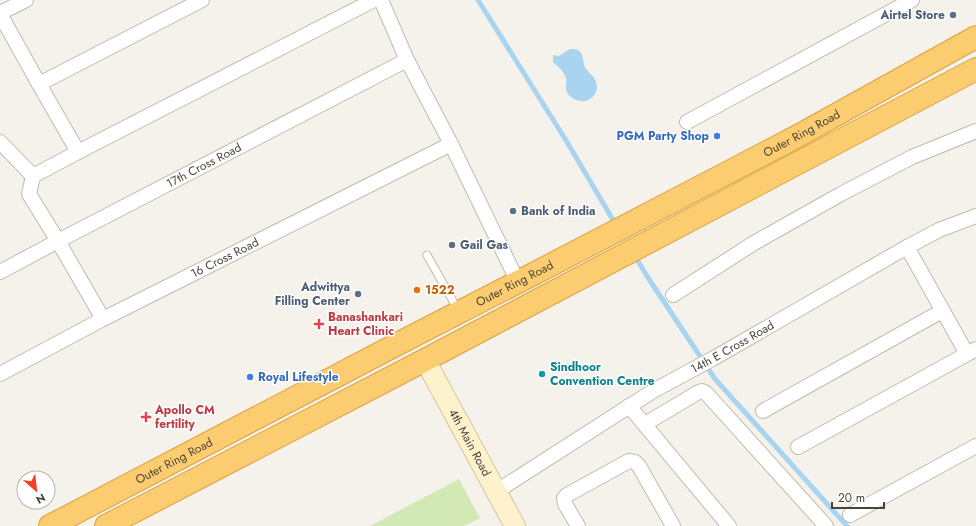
<svg xmlns="http://www.w3.org/2000/svg" width="976" height="526" viewBox="0 0 976 526" font-family="Jost,sans-serif">
	<style>
		.green { fill: #d2e9b5 }
		.water { fill: #a9d4f0 }
		.lines { fill: none; stroke-linecap: round; stroke-linejoin: round }
		.stream { stroke: #a9d4f0; stroke-width: 5 }
		.lane-casing { stroke: #c1baae; stroke-width: 9 }
		.street-casing { stroke: #c1baae; stroke-width: 16 }
		.secondary-casing { stroke: #d4c59b; stroke-width: 22 }
		.highway-casing { stroke: #dca13e; stroke-width: 24 }
		.lane { stroke: #fff; stroke-width: 7 }
		.street { stroke: #fff; stroke-width: 14 }
		.secondary { stroke: #fef2cd; stroke-width: 20 }
		.highway { stroke: #fccd70; stroke-width: 22 }
		.service-dot { fill: #5c6f8a; stroke: #fff; stroke-width: 1.5 }
		.shop-dot { fill: #3f7fe0; stroke: #fff; stroke-width: 1.5 }
		.food-dot { fill: #e8710a; stroke: #fff; stroke-width: 1.5 }
		.health-dot { fill: #e0444e; stroke: #fff; stroke-width: 1.5 }
		.culture-dot { fill: #0f9aa8; stroke: #fff; stroke-width: 1.5 }
		.labels { text-anchor: middle; dominant-baseline: central; stroke-width: 3; stroke-linejoin: round; paint-order: stroke }
		.service-label { font-size: 12px; font-weight: bold; fill: #4e5e75; stroke: #fff; text-anchor: end }
		.street-label { font-size: 12px; fill: #4a4339; stroke: #fff }
		.shop-label { font-size: 12px; font-weight: bold; fill: #366cbe; stroke: #fff; text-anchor: end }
		.food-label { font-size: 12px; font-weight: bold; fill: #c56008; stroke: #fff; text-anchor: start }
		.health-label { font-size: 12px; font-weight: bold; fill: #be3a42; stroke: #fff; text-anchor: start }
		.culture-label { font-size: 12px; font-weight: bold; fill: #0d838f; stroke: #fff; text-anchor: start }
	</style>
	<rect width="100%" height="100%" fill="#f5f2eb"/>
	<path class="green" d="M459 479 480 518 464 526H370Z"/>
	<path class="water" d="M570 49C587 48 580 61 587 70 590 74 594 76 596 82 600 92 591 103 580 101 574 100 566 95 566 88 566 83 567 80 565 76 563 70 557 66 553 62V55L559 56Z"/>
	<g class="lines">
		<path class="stream" d="M478 0 567 142 616 225
			M635 256 647 276 715 379 847 526"/>
		<defs>
			<path id="lane" d="M427 255 458 310"/>
			<g id="street">
				<path d="M381 0 407 60 451 144 518 282"/>
				<path d="M0 13 26 0"/>
				<path d="M0 14 39 84 78 152"/>
				<path d="M39 84 202 0"/>
				<path d="M687 122 912 0"/>
				<path d="M0 142 33 176"/>
				<path d="M907 247 967 354 976 349"/>
				<path id="s1" d="M0 272 58 241 407 60"/>
				<path d="M673 295 754 243 841 194 912 157 976 131"/>
				<path d="M103 319 58 241 29 194 33 176 78 152 374 0"/>
				<path id="s2" d="M0 374 103 319 451 144"/>
				<path d="M629 406 729 526"/>
				<path d="M763 411 942 311"/>
				<path d="M645 424 697 393 702 391 706 393 826 526"/>
				<path d="M798 447 967 354"/>
				<path id="s3" d="M497 491 653 391 714 358 907 247 939 230 976 216"/>
				<path d="M850 515 976 446"/>
				<path d="M578 526 565 504 564 498 567 495 629 461 635 462 639 466 673 526"/>
			</g>
			<g id="secondary">
				<path id="s4" d="M425 360 515 526"/>
			</g>
			<g id="highway">
				<path id="s5" d="M50 526 411 337 518 282 796 137 976 37"/>
				<path d="M106 526 425 360 976 69"/>
			</g>
		</defs>
		<use href="#lane" class="lane-casing"/>
		<use href="#street" class="street-casing"/>
		<use href="#secondary" class="secondary-casing"/>
		<use href="#highway" class="highway-casing"/>
		<use href="#lane" class="lane"/>
		<use href="#street" class="street"/>
		<use href="#secondary" class="secondary"/>
		<use href="#highway" class="highway"/>
	</g>
	<g class="service-dot">
		<circle cx="953" cy="15" r="4"/>
		<circle cx="513" cy="211" r="4"/>
		<circle cx="452" cy="245" r="4"/>
		<circle cx="358" cy="294" r="4"/>
	</g>
	<g class="shop-dot">
		<circle cx="717" cy="136" r="4"/>
		<circle cx="250" cy="377" r="4"/>
	</g>
	<circle class="food-dot" cx="417" cy="290" r="4"/>
	<g class="health-dot">
		<path d="M317 318h4v4h4v4h-4v4h-4v-4h-4v-4h4z"/>
		<path d="M144 411h4v4h4v4h-4v4h-4v-4h-4v-4h4z"/>
	</g>
	<circle class="culture-dot" cx="542" cy="374" r="4"/>
	<g class="labels">
		<g class="service-label">
			<text x="945" y="15">Airtel Store</text>
			<text x="521" y="211" text-anchor="start">Bank of India</text>
			<text x="460" y="245" text-anchor="start">Gail Gas</text>
			<text x="350" y="287">Adwittya<tspan x="350" dy="14">Filling Center</tspan></text>
		</g>
		<g class="street-label">
			<text stroke="none"><textPath href="#s5" startOffset="848">Outer Ring Road</textPath></text>
			<text stroke="none"><textPath href="#s1" startOffset="230">17th Cross Road</textPath></text>
			<text stroke="none"><textPath href="#s2" startOffset="253">16 Cross Road</textPath></text>
			<text stroke="none"><textPath href="#s5" startOffset="524">Outer Ring Road</textPath></text>
			<text stroke="none"><textPath href="#s3" startOffset="276">14th E Cross Road</textPath></text>
			<text stroke="none"><textPath href="#s4" startOffset="94">4th Main Road</textPath></text>
			<text stroke="none"><textPath href="#s5" startOffset="140">Outer Ring Road</textPath></text>
		</g>
		<g class="shop-label">
			<text x="709" y="136">PGM Party Shop</text>
			<text x="258" y="377" text-anchor="start">Royal Lifestyle</text>
		</g>
		<g class="food-label">
			<text x="425" y="290">1522</text>
		</g>
		<g class="health-label">
			<text x="328" y="317">Banashankari<tspan x="328" dy="14">Heart Clinic</tspan></text>
			<text x="155" y="410">Apollo CM<tspan x="155" dy="14">fertility</tspan></text>
		</g>
		<g class="culture-label">
			<text x="550" y="367">Sindhoor<tspan x="550" dy="14">Convention Centre</tspan></text>
		</g>
	</g>
	<g transform="translate(36 490) rotate(152)"><circle r="19" fill="#ffffff" stroke="#b7b4b0"/>
	<path d="M0-3L7 15L0 10L-7 15Z" fill="#f74021"/>
	<text y="-6" font-size="11" font-weight="bold" text-anchor="middle" fill="#4a4339">N</text>
	</g>
	<path d="M832 502v6h52v-6" fill="none" stroke="#4a4339" stroke-width="2"/>
	<text x="838" y="502" font-size="12" fill="#4a4339" stroke="#ffffff" stroke-width="3" paint-order="stroke">20 m</text>
</svg>
